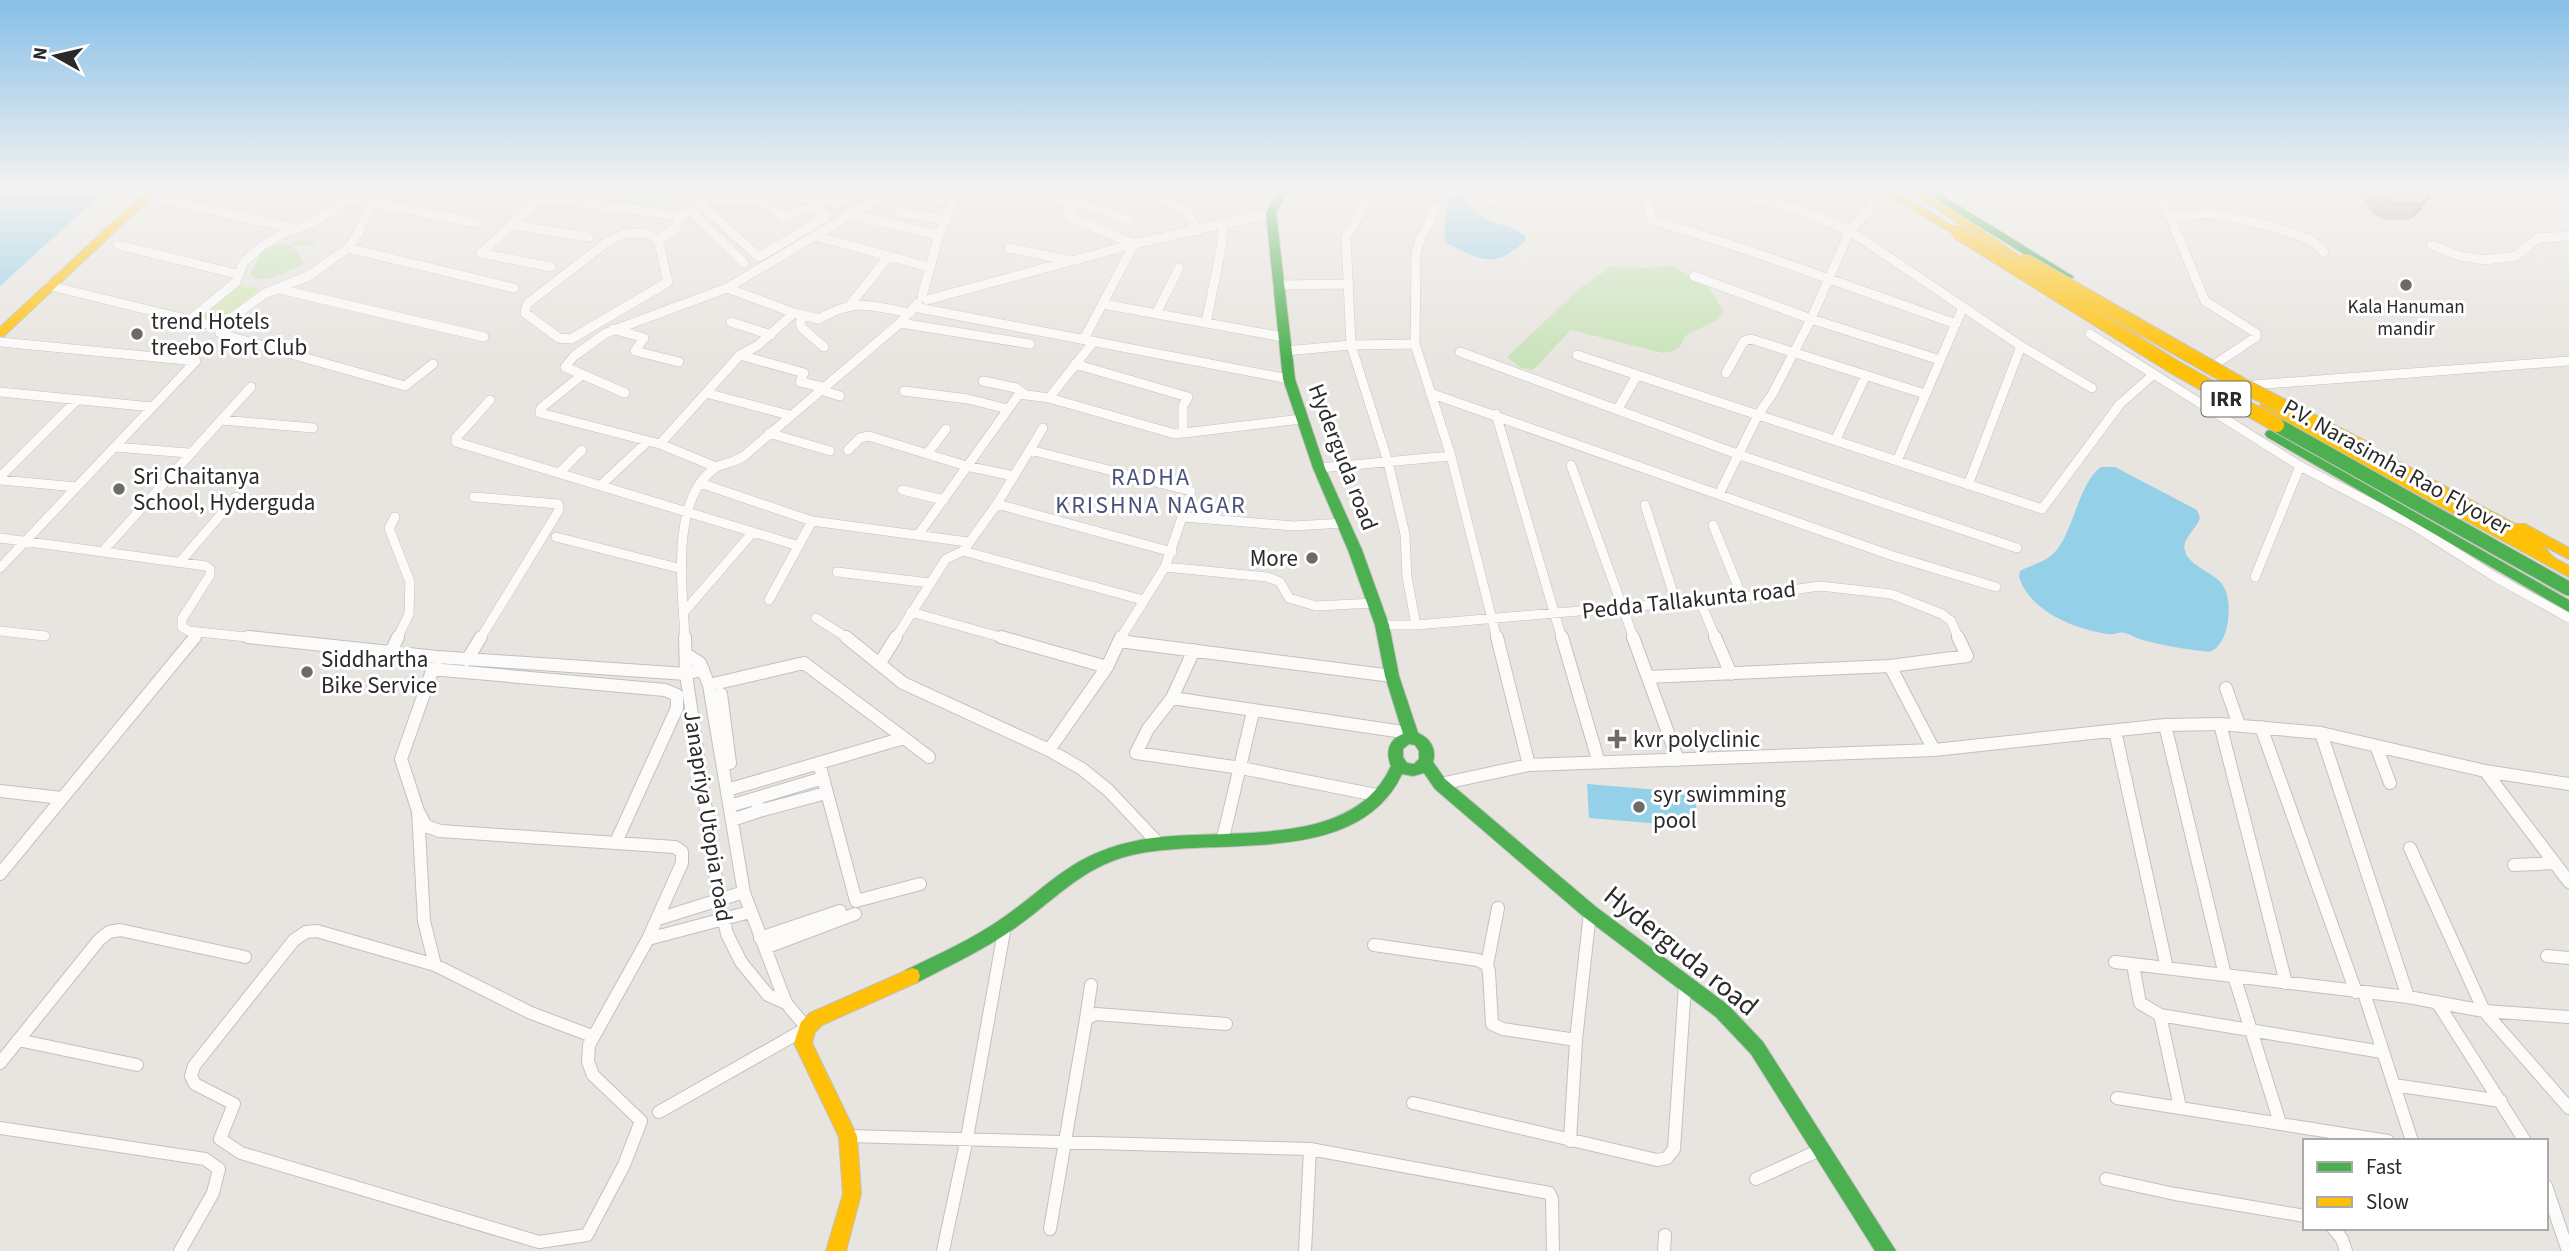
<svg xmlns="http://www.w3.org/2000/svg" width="2569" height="1251" viewBox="0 0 2569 1251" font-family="'Source Sans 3',sans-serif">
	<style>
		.green { fill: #c9e3ba }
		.pitch { fill: #d4e7b7 }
		.water { fill: #95d0e9 }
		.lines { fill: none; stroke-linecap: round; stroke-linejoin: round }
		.street-far1-casing { stroke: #c2c1c1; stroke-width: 10 }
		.street-casing { stroke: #c2c1c1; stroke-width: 14 }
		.fast-casing { stroke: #c2c1c1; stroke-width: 2 }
		.slow-casing { stroke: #c2c1c1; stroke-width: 2 }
		.street-far1 { stroke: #fcfbfa; stroke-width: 9 }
		.street { stroke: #fcfbfa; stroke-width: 12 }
		.fast { fill: #4caf50; fill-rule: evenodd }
		.slow { fill: #ffc107; fill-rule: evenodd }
		.fast-bridge-casing { stroke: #c4c3c1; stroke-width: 16; stroke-linecap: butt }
		.slow-bridge-casing { stroke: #c4c3c1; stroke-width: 16; stroke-linecap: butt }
		.fast-bridge { stroke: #4caf50; stroke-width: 14 }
		.slow-bridge { stroke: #ffc107; stroke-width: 14 }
		.wall { fill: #b0afab }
		.shaded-wall { fill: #908e8b }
		.building { fill: #cdcbc7; stroke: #908e8b; stroke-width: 2 }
		.poi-dot { fill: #6c6b6a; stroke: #fff; stroke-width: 2.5 }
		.labels { text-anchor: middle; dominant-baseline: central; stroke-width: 6; stroke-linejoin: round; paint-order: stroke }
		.far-poi-label { font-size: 19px; fill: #2a2a2a; stroke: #fff }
		.shield { fill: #fff; stroke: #6a6a6a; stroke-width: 2 }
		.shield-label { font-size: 21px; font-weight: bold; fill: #2a2a2a }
		.poi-label { font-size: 23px; fill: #2a2a2a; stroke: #fff; text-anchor: start }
		.street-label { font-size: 23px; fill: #2a2a2a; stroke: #fff }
		.neighbourhood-label { font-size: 24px; letter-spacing: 2px; fill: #4b527a; stroke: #fff }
		.near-street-label { font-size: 28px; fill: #2a2a2a; stroke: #fff }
	</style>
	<rect width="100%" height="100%" fill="#e8e5e0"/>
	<path class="green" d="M646 188H676L652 209 627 204Z
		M304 240 314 241 317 244 293 246 304 264 272 278 256 279 250 274 263 250 281 243 292 246 293 242Z
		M1612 266 1630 269 1671 266 1707 284 1724 312 1715 321 1685 336C1681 348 1676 351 1663 353L1571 330 1533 370 1521 368 1507 357 1579 289Z"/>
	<path class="pitch" d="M240 285 260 289 219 322 198 317Z"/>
	<path class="water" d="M0 188H108L0 286Z
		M1450 188H1475L1466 198C1472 224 1509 221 1526 237L1525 241C1494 270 1479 260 1445 242 1444 237 1448 194 1450 188Z
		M2101 467H2115L2197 510 2200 518C2197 529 2181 539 2185 551 2189 566 2213 572 2222 584 2234 599 2230 646 2209 652 2186 649 2162 646 2140 639 2135 638 2130 634 2125 633 2120 631 2115 635 2109 634 2077 630 2028 611 2019 576L2020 571C2031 565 2045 562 2054 553 2073 534 2079 482 2101 467Z
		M1587 784 1695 793 1698 827 1589 818Z"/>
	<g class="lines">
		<defs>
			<path id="street-far1" d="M467 188 681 216 728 188
				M793 188 788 194 837 204 865 188
				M1027 188 1074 206 1068 212 1069 217 1134 244 1084 339
				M1144 188 1186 211 1198 231
				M1376 188 1346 237 1351 345 1388 462 1405 534 1407 577 1416 625
				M1429 188 1439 190
				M1489 188 1493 201
				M1646 188 1652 220 1748 250 1956 324
				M1679 188 1759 199 1798 209 1850 231 2021 346 2092 388
				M2137 188 2159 199 2170 217 2205 301 2256 333V337L2208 369
				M912 196 954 200
				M350 198 476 223
				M163 199 296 229
				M701 205 759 257 827 217 814 206 785 217 754 198 722 202 714 197
				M1074 206 1085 204 1130 221
				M1437 207 1421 237 1416 254 1415 344 1451 456 1497 639
				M691 211 744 263
				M900 212 946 220
				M847 214 939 235
				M2170 217 2210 213 2271 226 2311 240 2324 252
				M513 225 589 237
				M645 233 658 239 668 282 571 339 559 338 525 313 527 304 607 242 623 234Z
				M815 236 929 267
				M658 239 675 229 681 216
				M118 245 237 274
				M2431 245 2460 256 2485 260 2516 256 2538 238 2569 236
				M348 248 514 288
				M1009 248 1068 260
				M551 267 481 253 552 188
				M1694 276 1811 319 1940 360
				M1277 285 1349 284
				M50 286 219 327 220 333 224 335 405 386 433 364
				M279 289 484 337
				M922 296 939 235 957 195 949 188
				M927 300 1134 244 1271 213
				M1103 304 1283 337
				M850 305 889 256
				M914 307 1289 379
				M794 313 819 319C858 297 869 306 910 313
				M1156 314 1179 268
				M803 316 800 323 802 328 824 347
				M190 320 236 282 243 263 262 246 284 233 314 222 359 191
				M731 322 771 335
				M900 323 1030 344
				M1206 323 1221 249 1223 225
				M219 327 264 294 310 275 348 248 358 234 372 202
				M613 329 644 338 635 351 679 362
				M2090 334 2300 466 2411 524 2495 577 2569 618
				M0 342 196 361 0 568
				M1285 351 1351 345 1415 344
				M1460 352 1740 455 2017 548
				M740 355 804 373 800 382 822 387
				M1577 355 2042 509 2120 404 2154 374
				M1075 364 1188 397 1183 406V433
				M1726 373 1744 341 1751 339 1925 394
				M582 375 541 408 540 413 660 444 716 467
				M983 381 1016 388 1023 393
				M2253 385 2569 361
				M818 389 840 396
				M904 391 968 399 1007 409
				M0 392 152 407
				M625 393 565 367 574 356 606 333 727 288 895 188
				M706 393 789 415
				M1430 393 1893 556 1996 587
				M1049 398 1094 341
				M490 400 456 438V442L799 546
				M1618 409 1637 375
				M1496 414 1562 639
				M221 420 251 387
				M769 433 830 451
				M1835 441 1866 375
				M660 444 740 355 757 346 794 313 727 288
				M115 447 188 453
				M848 450 860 438 869 436 966 466 1014 476
				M1030 450 1191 491 1165 567 1120 639
				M927 454 946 429
				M1897 461 1963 307
				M1571 465 1634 639
				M1319 468 1451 456
				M559 473 582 450
				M0 477 76 401
				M0 480 77 487
				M700 483 812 521 968 542
				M1968 485 2021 346
				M600 486 648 441
				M902 490 944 500
				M1719 494 1758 415 1773 393 1811 319 1850 231 1885 191
				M474 497 558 504 559 510 480 639
				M997 504 1172 552
				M1645 505 1676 602
				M395 517 389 528 410 582 409 614 397 639
				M1184 517 1294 526 1343 523
				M1713 525 1742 597
				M918 535 1019 394 1049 398 1175 434 1301 419
				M556 537 682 569
				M0 538 206 566 210 569V575L182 619V627L189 631 265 639
				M103 551 221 420 313 428
				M963 551 1143 600
				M180 562 236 497
				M1165 567 1267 577 1280 582 1289 598 1316 606 1374 603
				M837 572 930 583
				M2255 577 2300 466
				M769 600 812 521
				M1700 601 1716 639
				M684 612 753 532
				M911 612 1007 639
				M816 618 849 639
				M1382 625H1416L1742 597 1820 586 1891 594 1942 614 1951 621 1959 639
				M0 631 45 636
				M193 639 199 632
				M685 639C683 591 669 500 715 468 722 463 734 463 744 456L900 323 918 303
				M895 639 946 559 963 551 997 504 1043 428"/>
			<path id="street" d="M248 637 437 657 686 674 703 669
				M846 637 903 683 1049 750 1082 769 1108 790 1158 843
				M1001 637 1107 667
				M1497 637 1529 765
				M1562 637 1599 763
				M1633 637 1678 760
				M1715 637 1731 674
				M1119 641 1392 676
				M1194 650 1172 698 1148 729 1136 753 1241 768 1381 796
				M391 652 398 637
				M686 654 700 663 709 685 744 893 786 1003
				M437 657 401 759 418 811 424 921 435 965 531 1013 592 1036
				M467 660 481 637
				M880 663 896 637
				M1890 666 1934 750
				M431 669 665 690 677 695V708L616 842
				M1648 677 1890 666 1967 656 1958 637
				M709 685 804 663 904 738 727 790
				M2226 688 2239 725
				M721 694 730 763
				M1172 698 1410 733
				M2220 724 2286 983
				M2165 725 2225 975
				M2261 727 2356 992
				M2115 731 2167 968
				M2321 733 2408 997
				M904 738 929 757
				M2376 746 2390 783
				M1049 750 1107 667 1121 637
				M819 763 856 901 920 884
				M2485 771 2569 882
				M1440 784 1529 765 1934 750 2165 725 2220 724 2321 733 2485 771 2569 784
				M0 791 62 798
				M756 798 759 811 826 793
				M730 806 823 778
				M418 811 426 826 440 831 675 847 682 852V863L648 939 589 1045 588 1062 593 1075 641 1121 624 1165 587 1235 539 1242 241 1153 220 1139 234 1104 195 1084 191 1076 194 1066 294 940 306 932 317 931 435 965
				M732 820 759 811
				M1223 838 1253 712
				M2410 848 2484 1011 2569 1108
				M2514 865 2555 863
				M0 874 195 637
				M658 919 744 892
				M760 938 840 911
				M648 939 750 912
				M1374 945 1478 960 1487 965 1489 972 1492 1024 1503 1029 1576 1040
				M765 948 855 914
				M2547 956 2569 958
				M2115 962 2408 997 2484 1011 2569 1017
				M1487 965 1498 908
				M2133 965 2140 1003 2160 1015 2180 1107
				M2234 976 2280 1123
				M2364 993 2412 1141
				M2437 1002 2525 1141
				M2160 1015 2382 1052
				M1086 1019 1091 985
				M18 1040 137 1065
				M0 1063 99 940 109 932 120 930 245 957
				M2394 1085 2501 1101
				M2117 1098 2388 1141
				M1413 1103 1657 1160 1667 1158 1674 1149 1685 986
				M659 1112 807 1028 786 1003 768 995 741 962 727 934 719 899 686 674 685 637
				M0 1128 205 1159 219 1169 213 1193 180 1251
				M848 1136 1310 1149 1549 1193 1552 1199 1553 1251
				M1570 1141 1576 1040 1590 912
				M1756 1179 1822 1149
				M2106 1179 2175 1194 2305 1216
				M2546 1186 2568 1251
				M2333 1228 2342 1239 2346 1251
				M1050 1229 1086 1019 1096 1014 1226 1024
				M943 1251 967 1138 1005 926
				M1305 1251 1310 1149
				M1664 1251 1665 1235"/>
			<path id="fast" d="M1280 188H1290L1276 213 1295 379 1325 468 1362 550 1389 625 1399 676 1418 733C1430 738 1437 749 1433 762L1445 779 1596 907 1728 1005 1763 1042 1896 1251H1875L1751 1054 1716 1017 1584 917 1435 789 1424 773 1413 776 1402 774C1359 866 1223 838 1141 853 1085 863 1059 897 1015 928 985 949 951 965 918 982L912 984 906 982 904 976 906 970C939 954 973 939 1004 917 1055 881 1073 853 1140 840 1217 825 1351 854 1391 766 1385 752 1389 739 1403 734L1385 676 1375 625 1348 550 1313 468 1283 379 1266 213ZM1409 744 1415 745 1419 751V759L1414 764 1407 763 1403 757V749Z
				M1918 188H1930L2074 277 2068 280 2064 279Z
				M2271 430 2569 600V612L2267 437 2265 434 2267 431Z"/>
			<path id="slow" d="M150 188H161L4 336 0 337V327Z
				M1876 188H1888L1963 232 1962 234H1954Z
				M1900 188H1912L1945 205 2039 269 2037 271H2029L1937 209Z
				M2266 402 2520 539 2358 448 2364 444 2368 445 2515 524H2525L2569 548V559L2542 545 2554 558 2569 566V577L2262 409 2260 406 2262 403Z
				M912 968 918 970 920 976 918 982 822 1025 815 1032 812 1043 857 1136 861 1194 846 1251H826L843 1194 839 1137 794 1043 801 1022 810 1013Z"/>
		</defs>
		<use href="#street-far1" class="street-far1-casing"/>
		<use href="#street" class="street-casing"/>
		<use href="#fast" class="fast-casing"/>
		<use href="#slow" class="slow-casing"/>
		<use href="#street-far1" class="street-far1"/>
		<use href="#street" class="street"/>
		<use href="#fast" class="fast"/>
		<use href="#slow" class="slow"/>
		<defs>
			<path id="fast-bridge" d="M2277 425 2569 589"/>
			<path id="slow-bridge" d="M1958 232 2176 368 2277 425
				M2025 261 2240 384 2364 448"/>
		</defs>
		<use href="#fast-bridge" class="fast-bridge-casing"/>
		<use href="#slow-bridge" class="slow-bridge-casing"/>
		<use href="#fast-bridge" class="fast-bridge"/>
		<use href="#slow-bridge" class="slow-bridge"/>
	</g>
	<path class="wall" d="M2356 188H2413L2430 196 2419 212 2408 220H2386L2372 214 2373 212 2368 209 2370 206 2354 193 2356 190Z"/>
	<path class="shaded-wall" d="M2430 196 2419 212 2408 220 2420 204Z"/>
	<path class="building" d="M2379 188H2413L2421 189 2430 196 2420 204H2397L2383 197 2385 196 2378 193 2382 190Z"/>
	<linearGradient id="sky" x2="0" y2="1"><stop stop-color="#87bfe8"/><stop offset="0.52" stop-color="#f5f3f1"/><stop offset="1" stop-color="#f5f3f1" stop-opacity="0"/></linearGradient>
	<rect width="2569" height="363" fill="url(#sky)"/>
	<g class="poi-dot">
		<circle cx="2406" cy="285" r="7"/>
		<circle cx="137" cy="334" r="7"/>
		<circle cx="119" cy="489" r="7"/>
		<circle cx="1312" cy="558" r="7"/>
		<circle cx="307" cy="672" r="7"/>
		<path d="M1613.5 728.5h7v7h7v7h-7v7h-7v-7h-7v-7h7z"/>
		<circle cx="1639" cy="807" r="7"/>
	</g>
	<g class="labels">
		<g class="far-poi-label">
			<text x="2406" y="307">Kala Hanuman<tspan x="2406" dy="22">mandir</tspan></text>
		</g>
		<rect class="shield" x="2201.5" y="381.5" width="49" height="35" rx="5"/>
		<g class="shield-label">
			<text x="2226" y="399">IRR</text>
		</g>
		<g class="poi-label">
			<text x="151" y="321">trend Hotels<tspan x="151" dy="26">treebo Fort Club</tspan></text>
			<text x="133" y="476">Sri Chaitanya<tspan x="133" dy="26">School, Hyderguda</tspan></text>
			<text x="1298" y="558" text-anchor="end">More</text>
			<text x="321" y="659">Siddhartha<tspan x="321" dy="26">Bike Service</tspan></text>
			<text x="1633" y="739">kvr polyclinic</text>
			<text x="1653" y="794">syr swimming<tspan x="1653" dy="26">pool</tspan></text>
		</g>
		<g class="street-label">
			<text transform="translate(1343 457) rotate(69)">Hyderguda road</text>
			<text transform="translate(2397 467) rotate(29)">P.V. Narasimha Rao Flyover</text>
			<text transform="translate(1689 600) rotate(-6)">Pedda Tallakunta road</text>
			<text transform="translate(708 816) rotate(81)">Janapriya Utopia road</text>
		</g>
		<g class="neighbourhood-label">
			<text x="1151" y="477">RADHA<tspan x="1151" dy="28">KRISHNA NAGAR</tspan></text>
		</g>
		<g class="near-street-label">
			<text transform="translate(1681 951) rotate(39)">Hyderguda road</text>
		</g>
	</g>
	<rect x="2303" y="1139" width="245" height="91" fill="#ffffff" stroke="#aaaaaa" stroke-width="2"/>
	<rect x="2317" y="1162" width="35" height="10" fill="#4caf50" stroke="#aaaaaa" stroke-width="2"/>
	<text x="2366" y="1174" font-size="21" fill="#2a2a2a">Fast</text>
	<rect x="2317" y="1197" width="35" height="10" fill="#ffc107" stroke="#aaaaaa" stroke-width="2"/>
	<text x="2366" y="1209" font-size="21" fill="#2a2a2a">Slow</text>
	<g transform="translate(56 56) rotate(278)" stroke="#ffffff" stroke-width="5" paint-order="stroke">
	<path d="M0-5L12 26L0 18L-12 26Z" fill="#2a2a2a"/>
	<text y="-10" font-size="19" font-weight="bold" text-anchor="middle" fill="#2a2a2a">N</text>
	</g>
</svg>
